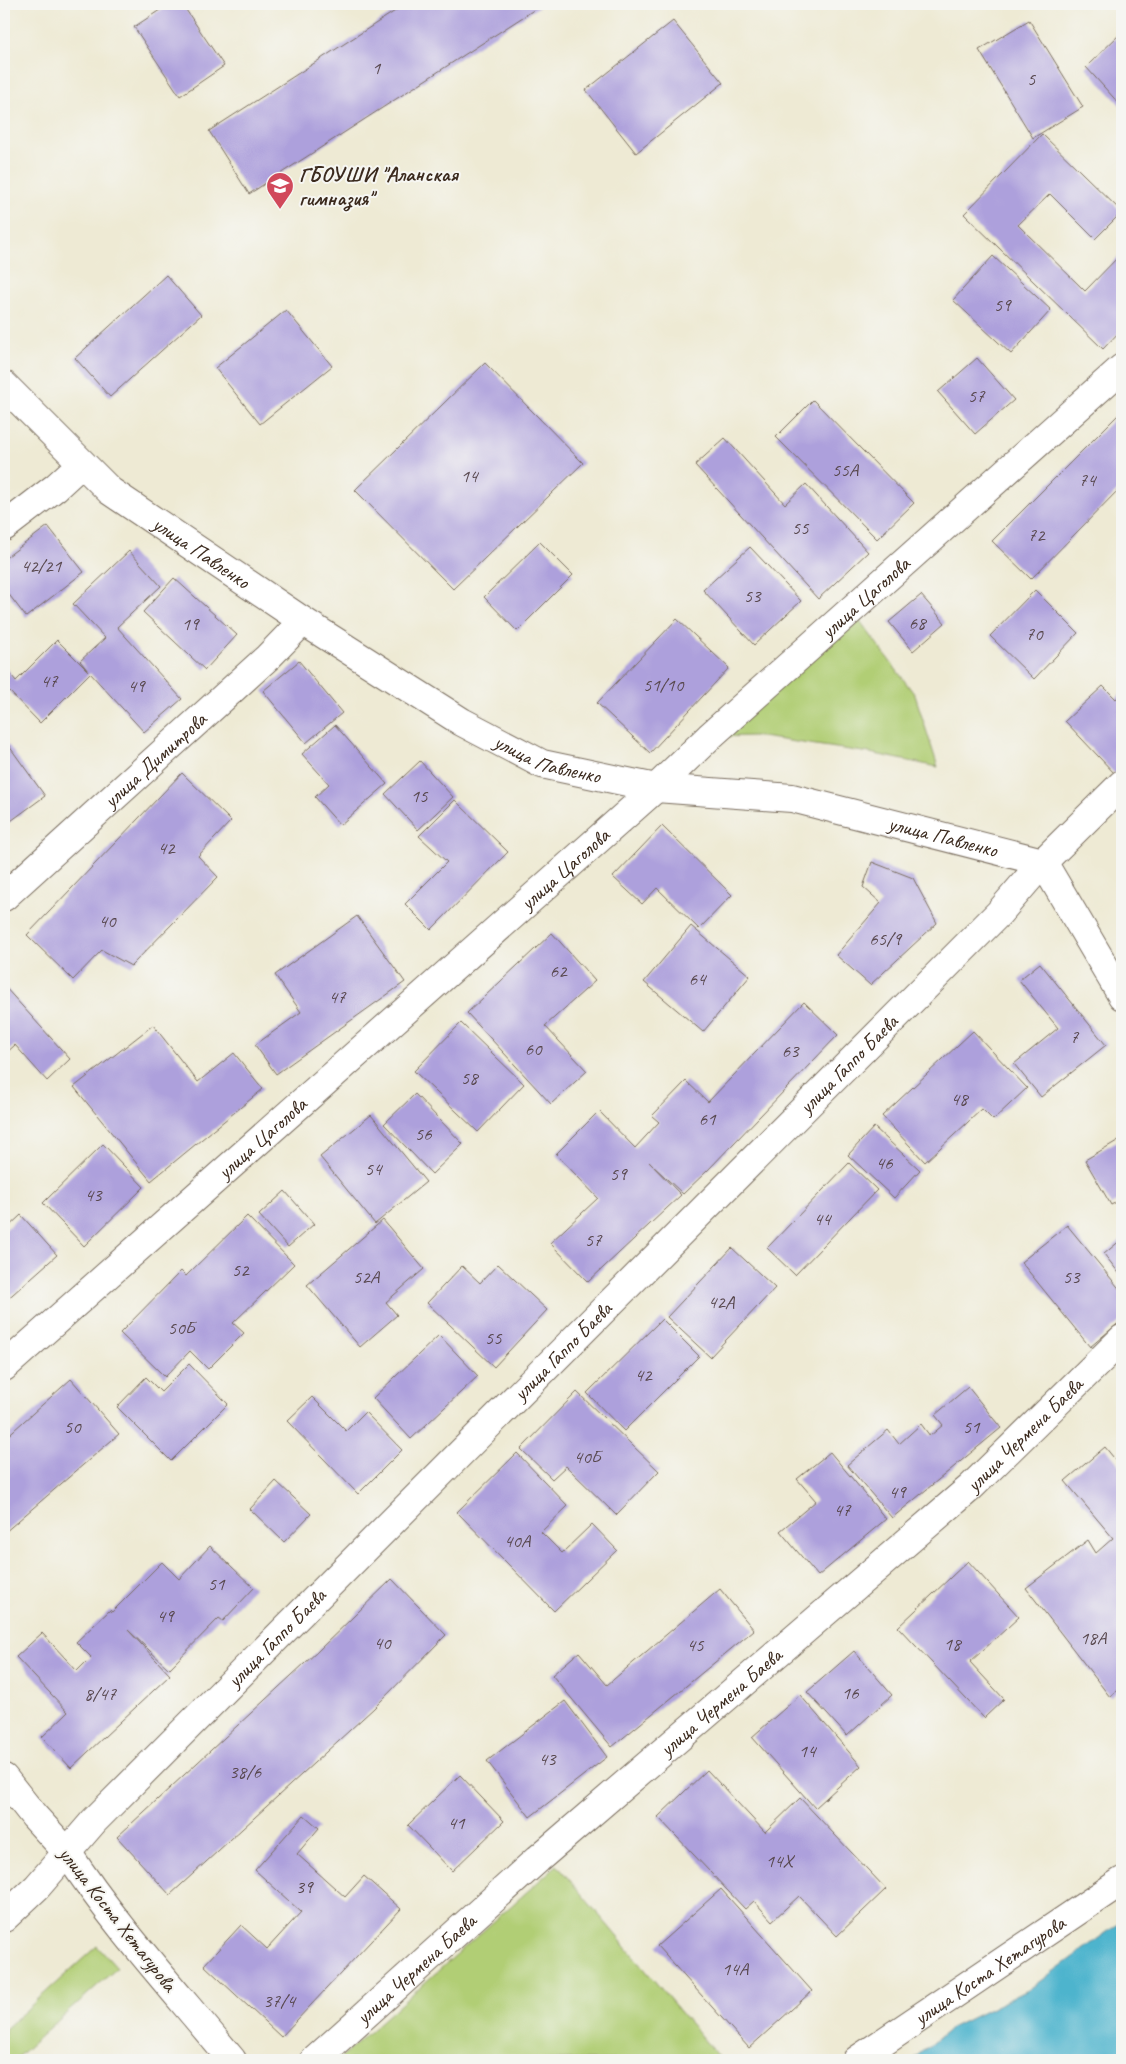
<svg xmlns="http://www.w3.org/2000/svg" width="1126" height="2064" viewBox="0 0 1126 2064" font-family="Caveat,sans-serif">
	<style>
		.green { fill: #b1ce75; stroke: #767c4a }
		.water { fill: #4eb4cd; stroke: #446f76 }
		.building { fill: #ada0dc }
		.lines { fill: none; stroke-linecap: round; stroke-linejoin: round }
		.street-casing { stroke: #7a6d5e; stroke-width: 30 }
		.secondary-casing { stroke: #7a6d5e; stroke-width: 30 }
		.street { stroke: #fff; stroke-width: 28 }
		.secondary { stroke: #fff; stroke-width: 28 }
		.labels { text-anchor: middle; dominant-baseline: central; stroke-width: 4; stroke-linejoin: round; paint-order: stroke }
		.number-label { font-size: 19px; fill: #58484e }
		.poi-label { font-size: 21px; font-weight: bold; fill: #3b2a1e; stroke: #f6f6f2; text-anchor: start }
		.street-label { font-size: 21px; fill: #3b2a1e; stroke: #f6f6f2 }
	</style>
	<rect width="100%" height="100%" fill="#f6f6f2"/>
	<filter id="ink" filterUnits="userSpaceOnUse"><feTurbulence type="fractalNoise" baseFrequency=".02" numOctaves="2"/><feDisplacementMap in="SourceGraphic" scale="10" xChannelSelector="R" yChannelSelector="G"/><feConvolveMatrix kernelMatrix="1 2 1 2 8 2 1 2 1" color-interpolation-filters="sRGB"/></filter>
	<filter id="wash" filterUnits="userSpaceOnUse"><feTurbulence type="fractalNoise" baseFrequency=".0096" numOctaves="4" result="noise"/><feDisplacementMap in="SourceGraphic" scale="20" xChannelSelector="R" yChannelSelector="G"/><feGaussianBlur stdDeviation="1.12" result="paint"/><feColorMatrix in="noise" values="0 0 0 0 0 0 0 0 0 0 0 0 0 0 0 0 0 1.4 0 .05"/><feComposite in="paint" operator="in"/></filter>
	<g filter="url(#wash)">
		<rect width="100%" height="100%" fill="#eeead4"/>
		<path class="green" d="M860 621 915 695 938 767 870 753 755 736 709 737Z
			M557 1865 721 2060H338Z
			M97 1946 117 1968 14 2060H4V2030Z"/>
		<path class="water" d="M1122 1921V2060H913L951 2028 1028 1990Z"/>
		<g id="blocks">
			<path class="building" d="M169 4H182L224 66 180 96 134 27Z
				M406 4H543L249 194 209 131Z
				M1029 20 1083 107 1033 138 979 50Z
				M673 21 723 83 636 153 586 90Z
				M1122 32V107L1086 67Z
				M1042 134 1122 212 1095 239 1050 194 1018 225 1085 291 1122 253V329L1103 349 964 214Z
				M993 256 1051 310 1011 354 953 300Z
				M166 275 201 315 110 397 75 358Z
				M286 310 332 366 260 424 215 368Z
				M977 358 1014 400 975 434 938 392Z
				M485 363 583 463 453 589 355 490Z
				M813 400 914 503 877 539 776 437Z
				M1122 411V486L1031 579 992 541Z
				M725 438 785 504 806 484 868 552 818 599 695 465Z
				M48 526 84 572 26 617 4 588V559Z
				M540 542 573 575 517 631 484 597Z
				M750 547 801 601 754 645 703 590Z
				M129 551 161 586 117 627 182 699 144 732 90 673 40 723 7 689 4 692V666L16 681 57 640 88 671 80 661 105 638 73 604Z
				M174 578 237 635 205 670 143 612Z
				M1035 590 1078 633 1034 679 990 636Z
				M921 595 945 623 913 651 889 622Z
				M677 619 729 668 650 753 597 703Z
				M299 661 342 713 306 743 263 691Z
				M1103 686 1116 699 1122 693V768L1115 774 1065 721Z
				M335 725 387 784 340 825 315 797 329 784 302 754Z
				M4 739 45 796 4 826Z
				M420 761 453 797 418 830 385 794Z
				M182 773 231 821 198 856 218 877 131 966 102 950 73 980 27 935Z
				M455 800 508 852 431 930 405 904 447 862 419 836Z
				M662 826 732 895 699 929 657 888 642 904 613 877Z
				M872 862 913 878 937 923 870 985 836 955 881 903 863 887Z
				M357 916 405 982 276 1074 255 1045 301 1012 275 975Z
				M691 926 750 976 703 1032 644 982Z
				M552 933 595 981 545 1026 587 1071 551 1104 467 1013Z
				M1040 963 1106 1045 1041 1097 1014 1064 1058 1028 1019 980Z
				M4 986 70 1059 47 1081 15 1045 4 1055Z
				M804 1002 838 1035 708 1170 683 1194 649 1162 681 1195 588 1282 550 1243 598 1198 556 1154 599 1111 635 1148 659 1122 652 1116 686 1081 708 1102Z
				M461 1023 524 1084 478 1132 414 1071Z
				M153 1025 198 1082 234 1053 263 1089 151 1181 74 1087Z
				M973 1031 1027 1088 993 1120 982 1109 925 1162 882 1116Z
				M415 1094 463 1144 432 1174 384 1124Z
				M371 1115 426 1182 375 1224 320 1157Z
				M874 1127 920 1170 894 1198 848 1155Z
				M1122 1138V1199L1111 1205 1085 1160Z
				M103 1144 144 1187 84 1246 43 1203Z
				M849 1163 877 1190 795 1275 767 1248Z
				M285 1191 314 1224 288 1247 259 1215Z
				M21 1215 57 1255 4 1302V1231Z
				M247 1216 294 1264 233 1323 244 1333 208 1369 190 1351 165 1377 120 1333 181 1271 186 1276Z
				M383 1220 424 1269 386 1302 397 1315 360 1347 307 1285Z
				M1067 1225 1122 1292V1320L1090 1347 1021 1262Z
				M1122 1239V1277L1104 1254Z
				M732 1248 775 1288 710 1357 667 1317Z
				M498 1264 547 1310 494 1367 427 1303 462 1266 480 1283Z
				M662 1319 699 1356 624 1431 587 1393Z
				M439 1335 478 1376 411 1439 373 1398Z
				M189 1364 228 1404 171 1461 117 1407 146 1377 161 1392Z
				M71 1379 119 1434 4 1533V1439Z
				M968 1387 1001 1428 892 1518 847 1465 888 1430 899 1444 921 1424 930 1436 943 1425 935 1415Z
				M577 1392 659 1471 616 1515 566 1466 552 1479 521 1449Z
				M312 1397 346 1431 365 1412 402 1450 358 1494 287 1421Z
				M1105 1447 1122 1468V1687L1110 1697 1026 1588 1088 1540 1096 1553 1113 1538 1065 1481Z
				M830 1452 886 1519 818 1576 780 1531 816 1501 797 1479Z
				M517 1453 568 1506 541 1532 562 1553 592 1524 617 1550 554 1611 457 1512Z
				M276 1481 311 1514 284 1542 250 1509Z
				M210 1546 254 1588 223 1621 219 1618 169 1669 128 1630 170 1675 71 1768 42 1737 68 1712 16 1657 42 1633 77 1671 91 1657 76 1642 110 1610 112 1612 162 1562 179 1579Z
				M968 1561 1019 1617 970 1662 1004 1699 984 1718 898 1627Z
				M392 1579 446 1635 374 1708 170 1895 117 1837 318 1651Z
				M720 1589 754 1630 612 1747 552 1675 579 1652 607 1685Z
				M854 1651 892 1695 847 1736 807 1692Z
				M800 1695 861 1766 815 1808 752 1737Z
				M565 1701 607 1757 530 1817 487 1761Z
				M707 1770 765 1832 800 1798 886 1889 837 1936 799 1896 772 1921 754 1901 745 1909 658 1817Z
				M460 1775 504 1821 452 1871 408 1825Z
				M304 1815 319 1828 297 1854 345 1897 364 1876 401 1909 281 2037 204 1965 241 1925 267 1949 301 1912 255 1870Z
				M721 1889 812 1991 749 2048 657 1946Z"/>
		</g>
	</g>
	<g filter="url(#ink)">
		<use href="#blocks" fill-opacity="0" stroke="#7a6d5e" stroke-width="1"/>
		<g class="lines">
			<defs>
				<g id="street">
					<path d="M4 527 56 487 81 464"/>
					<path d="M1043 862 1122 996"/>
					<path id="s1" d="M4 1367 656 788 709 737 1122 368"/>
					<path d="M67 1852C115 1926 177 1993 232 2060"/>
					<path id="s2" d="M315 2060 538 1859 971 1487 1122 1339"/>
					<path id="s3" d="M857 2060 1122 1881"/>
				</g>
				<g id="secondary">
					<path id="s4" d="M4 385 110 491 303 621 462 722 542 764 656 788 792 798 1043 862"/>
					<path id="s5" d="M4 897 268 657 303 621"/>
					<path d="M4 1778 34 1816 67 1852"/>
					<path id="s6" d="M4 1918 37 1887 94 1821 999 913 1043 862 1122 784"/>
				</g>
			</defs>
			<use href="#street" class="street-casing"/>
			<use href="#secondary" class="secondary-casing"/>
			<use href="#street" class="street"/>
			<use href="#secondary" class="secondary"/>
		</g>
	</g>
	<defs>
		<symbol id="school-pin" viewBox="-11 -11 22 30"><path d="M0 17L-7.5 6A9.5 9.5 0 1 1 7.5 6Z" fill="#d1495b" stroke="#f6f6f2"/><path d="M0-5L7-2L0 1L-7-2ZM-4 1L0 2.5L4 1V4Q0 6-4 4Z" fill="#fff"/></symbol>
	</defs>
	<g fill-rule="evenodd">
		<use href="#school-pin" x="264" y="170" width="32" height="43"/>
	</g>
	<g class="labels">
		<g class="number-label">
			<text x="376" y="68">1</text>
			<text x="1031" y="79">5</text>
			<text x="1002" y="305">59</text>
			<text x="976" y="396">57</text>
			<text x="845" y="470">55А</text>
			<text x="469" y="476">14</text>
			<text x="1087" y="480">74</text>
			<text x="800" y="528">55</text>
			<text x="1036" y="535">72</text>
			<text x="41" y="566">42/21</text>
			<text x="752" y="596">53</text>
			<text x="917" y="623">68</text>
			<text x="190" y="624">19</text>
			<text x="1034" y="634">70</text>
			<text x="49" y="681">47</text>
			<text x="663" y="685">51/10</text>
			<text x="136" y="686">49</text>
			<text x="419" y="796">15</text>
			<text x="166" y="848">42</text>
			<text x="107" y="921">40</text>
			<text x="885" y="939">65/9</text>
			<text x="558" y="971">62</text>
			<text x="697" y="979">64</text>
			<text x="337" y="997">47</text>
			<text x="1074" y="1037">7</text>
			<text x="533" y="1049">60</text>
			<text x="790" y="1051">63</text>
			<text x="469" y="1078">58</text>
			<text x="959" y="1099">48</text>
			<text x="707" y="1119">61</text>
			<text x="423" y="1134">56</text>
			<text x="884" y="1163">46</text>
			<text x="373" y="1169">54</text>
			<text x="618" y="1174">59</text>
			<text x="93" y="1195">43</text>
			<text x="822" y="1219">44</text>
			<text x="593" y="1240">57</text>
			<text x="240" y="1270">52</text>
			<text x="366" y="1277">52А</text>
			<text x="1071" y="1277">53</text>
			<text x="721" y="1302">42A</text>
			<text x="181" y="1328">50Б</text>
			<text x="493" y="1338">55</text>
			<text x="643" y="1375">42</text>
			<text x="72" y="1427">50</text>
			<text x="971" y="1427">51</text>
			<text x="587" y="1457">40Б</text>
			<text x="897" y="1492">49</text>
			<text x="842" y="1510">47</text>
			<text x="517" y="1541">40А</text>
			<text x="216" y="1584">51</text>
			<text x="165" y="1616">49</text>
			<text x="1093" y="1638">18А</text>
			<text x="382" y="1643">40</text>
			<text x="952" y="1644">18</text>
			<text x="695" y="1645">45</text>
			<text x="850" y="1693">16</text>
			<text x="100" y="1694">8/47</text>
			<text x="807" y="1751">14</text>
			<text x="547" y="1759">43</text>
			<text x="245" y="1772">38/6</text>
			<text x="456" y="1823">41</text>
			<text x="779" y="1861">14X</text>
			<text x="304" y="1887">39</text>
			<text x="735" y="1969">14А</text>
			<text x="279" y="2001">37/4</text>
		</g>
		<g class="poi-label">
			<text x="299" y="174">ГБОУШИ "Аланская<tspan x="299" dy="24">гимназия"</tspan></text>
		</g>
		<g class="street-label">
			<text stroke="none"><textPath href="#s4" startOffset="260">улица Павленко</textPath></text>
			<text stroke="none"><textPath href="#s1" startOffset="1155">улица Цаголова</textPath></text>
			<text stroke="none"><textPath href="#s4" startOffset="665">улица Павленко</textPath></text>
			<text stroke="none"><textPath href="#s5" startOffset="204">улица Димитрова</textPath></text>
			<text stroke="none"><textPath href="#s4" startOffset="1070">улица Павленко</textPath></text>
			<text stroke="none"><textPath href="#s1" startOffset="750">улица Цаголова</textPath></text>
			<text stroke="none"><textPath href="#s6" startOffset="1201">улица Гаппо Баева</textPath></text>
			<text stroke="none"><textPath href="#s1" startOffset="345">улица Цаголова</textPath></text>
			<text stroke="none"><textPath href="#s6" startOffset="796">улица Гаппо Баева</textPath></text>
			<text stroke="none"><textPath href="#s2" startOffset="946">улица Чермена Баева</textPath></text>
			<text stroke="none"><textPath href="#s6" startOffset="391">улица Гаппо Баева</textPath></text>
			<text stroke="none"><textPath href="#s2" startOffset="541">улица Чермена Баева</textPath></text>
			<text transform="translate(118 1919) rotate(52)">улица Коста Хетагурова</text>
			<text stroke="none"><textPath href="#s2" startOffset="136">улица Чермена Баева</textPath></text>
			<text stroke="none"><textPath href="#s3" startOffset="160">улица Коста Хетагурова</textPath></text>
		</g>
	</g>
	<rect width="1126" height="2064" fill="none" stroke="#f6f6f2" stroke-width="20"/>
</svg>
